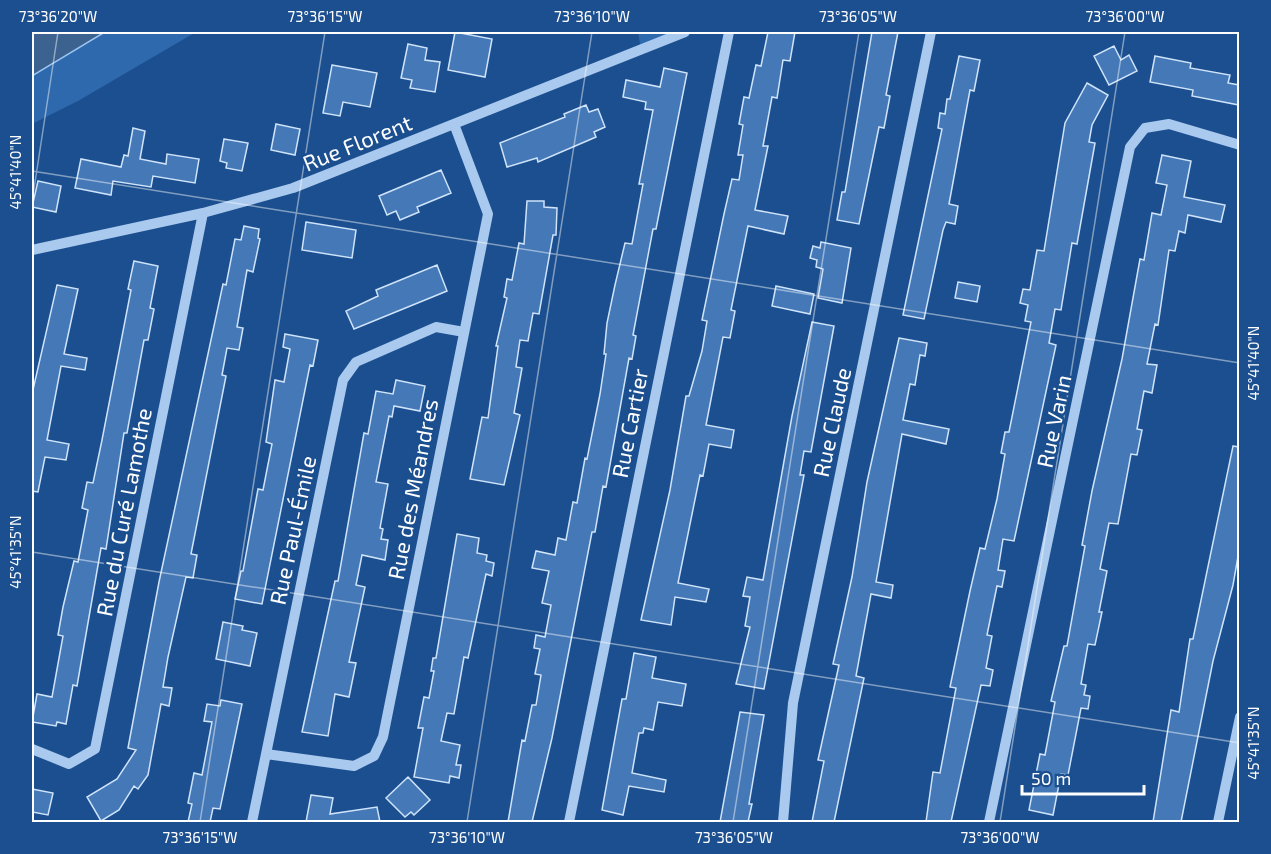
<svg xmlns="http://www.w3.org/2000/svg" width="1271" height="854" viewBox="0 0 1271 854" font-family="'Exo 2',sans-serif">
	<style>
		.green { fill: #2e69ad }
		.water { fill: #3c6290; stroke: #9cc4f0; stroke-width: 1.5 }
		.building { fill: #4478b7; stroke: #cfe3fa; stroke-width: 1.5 }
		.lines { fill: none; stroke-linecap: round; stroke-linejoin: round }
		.minor { stroke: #a9c9ee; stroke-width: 10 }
		.ticks { fill: none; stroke: #fff; stroke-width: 1.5; stroke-opacity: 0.45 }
		.labels { text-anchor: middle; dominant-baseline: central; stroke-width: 5; stroke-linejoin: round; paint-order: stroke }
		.street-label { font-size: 22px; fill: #fff; stroke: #1b4f8f }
		.neatline { fill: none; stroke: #fff; stroke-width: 2 }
		.ticks-label { font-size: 15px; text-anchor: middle; fill: #fff }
	</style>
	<rect width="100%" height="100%" fill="#1b4f8f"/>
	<path class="green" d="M105 32H196L78 101 32 124V76Z
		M638 32H685L641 50Z"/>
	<path class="water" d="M32 32H105L32 76Z"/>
	<path class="building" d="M455 32 492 39 485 77 448 70Z
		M768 32H795L790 61 783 60 777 98 772 97 763 146H768L755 210 788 216 784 234 748 226 731 310 735 311 730 338 723 337 706 425 734 430 731 448 709 444 703 476 700 475 678 583 709 589 706 602 675 597 671 625 641 620 670 490 686 396H689L702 351 707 321 702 320 724 214 732 179 739 180 743 155H738L743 125 739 124 744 97 749 98 756 65 761 66Z
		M872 32H898L886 95 890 96 884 128 879 127 859 224 837 220 842 192H845Z
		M408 44 427 48 425 60 440 62 435 92 410 88 412 80 401 78Z
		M1114 46 1121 60 1129 55 1137 71 1109 85 1094 56Z
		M959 56 980 60 974 91 970 90 949 204 958 206 955 224 946 222 943 230 924 319 903 315 942 129 938 128 940 113 945 114 947 99H950Z
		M1155 56 1191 63 1190 68 1230 75 1228 83 1239 85V105L1192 96 1193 90 1150 82Z
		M332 65 377 73 370 107 343 102 340 116 323 113Z
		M664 68 687 73 656 229H653L633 335 636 336 632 359 629 358 606 487 603 486 595 532H592L552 738 532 822H508L522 740 525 741 532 705H536L541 675 535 674 540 649 534 648 536 635 545 637 551 605 542 603 549 571 532 568 536 551 555 555 558 538 566 540 573 502 577 503 585 458 587 459 600 394 606 354H604L607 323 615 285 625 243 632 244 643 184H639L653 110 645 109 646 102 623 97 626 80 660 87Z
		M1087 83 1108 95 1092 125 1089 142 1095 143 1077 244 1072 243 1061 310 1055 309 1049 343 1056 345 1014 541 1003 539 998 570 1005 571 1002 587 997 586 987 635 992 636 986 668 993 670 990 686 981 685 951 822H926L933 772 940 773 956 688 950 687 970 591 980 548 985 549 997 499 1005 454 1001 453 1005 432H1009L1031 322 1025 321 1028 305 1020 303 1023 289 1030 290 1037 250 1044 251 1065 123Z
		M586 105 589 112 598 109 605 127 594 132 596 137 538 162 537 158 507 167 500 143 565 117 564 114Z
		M276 124 300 129 295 155 271 150Z
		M133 128 145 131 140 159 166 164 167 154 199 159 195 183 153 176 151 187 113 181 111 195 75 188 81 159 121 167 124 155 128 156Z
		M224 139 248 143 242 171 226 168 227 163 220 161Z
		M1162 155 1191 161 1184 197 1225 205 1221 222 1188 215 1185 233 1179 231 1175 251 1169 250 1158 325 1155 324 1147 364 1157 365 1152 393 1144 391 1137 429 1142 430 1137 455 1131 454 1118 524 1109 523 1100 569 1107 571 1099 612H1102L1095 645 1088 644 1081 684 1086 685 1084 695 1090 696 1088 709 1081 708 1068 775 1061 774 1053 815 1029 810 1040 754 1045 755 1055 702 1051 701 1064 646H1067L1085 546 1082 545 1092 491 1122 359 1140 259 1144 260 1152 213 1161 215 1167 185 1156 183Z
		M441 170 451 193 417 207 419 212 400 220 396 211 387 215 379 196Z
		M38 181 61 186 56 212 32 207Z
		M527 201H544V207L557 208 556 235H553L539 314 533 313 528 341 520 340 516 367 522 368 514 413 520 415 504 485 470 479 482 417 488 418 498 346H496L507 298 504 297 507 279 512 280 519 243 524 244Z
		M306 222 356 230 352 258 302 250Z
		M244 226 259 229 258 238 260 239 253 272 247 270 237 327 243 328 239 350 227 348 222 375 226 376 191 554 197 555 193 578 186 577 168 657 163 687 172 688 169 706 161 704 148 775 138 789 134 786 119 810 101 821 87 797 117 779 136 750 128 748 159 582 223 284 226 285 235 239 241 240Z
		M821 242 851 248 842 303 818 298 823 269 816 267 817 260 810 258 813 246 820 248Z
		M134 261 158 266 150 308 154 309 148 340H144L127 433H124L106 549 101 548 77 686 73 685 66 724 57 722 56 726 32 722 37 694 52 697 63 636 58 635 63 607 74 561 78 562 88 510 82 508 87 482 93 483 102 440 131 290 128 289Z
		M437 265 447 291 354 329 346 311 378 296 376 290Z
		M958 282 980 286 977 302 955 298Z
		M57 285 78 289 64 354 87 358 85 370 61 366 47 440 69 444 66 460 45 457 38 492 32 491V394Z
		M776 286 814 294 810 314 772 306Z
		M812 322 834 326 811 452 804 451 800 475H804L764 689 736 684 750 627 745 626 750 597 743 596 747 577 763 580 792 416Z
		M285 334 318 340 313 366 310 365 262 604 235 599 241 571H243L258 489 263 490 272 444 266 442 275 380 284 382 290 349 283 347Z
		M899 338 927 343 925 356 920 355 915 385 910 384 903 420 949 429 946 444 902 434 876 582 893 585 891 598 871 594 856 676 864 678 834 822H812L824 761 818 760 839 665 833 664 852 577 867 482Z
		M396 380 425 386 420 411 394 406 392 417 389 416 376 482 388 484 380 528 383 529 381 539 388 540 385 560 362 555 356 585 365 587 349 662 356 663 349 697 335 694 328 736 302 732 335 581H338L364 433 368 434 376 391 393 394Z
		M1233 446 1239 447V551L1233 585 1213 661 1181 822H1153L1171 710 1179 712 1190 639H1193Z
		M457 534 479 538 477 553 487 555 486 561 494 563 492 576 486 574 468 658 464 657 454 714 447 713 441 741 460 745 456 765H461L459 778 450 776 449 783 414 777 423 728H418L424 697 429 698 434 671H431L433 658H436Z
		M223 622 243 626 242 630 257 633 250 666 216 659Z
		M634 653 656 657 652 678 686 684 682 706 658 702 653 730 644 728 643 733H639L632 773 666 780 664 792 629 786 623 815 602 810 622 699H626Z
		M221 700 242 704 220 809 213 808 210 822H188L192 804 188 803 194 773 202 775 212 722 204 721 207 704 220 706Z
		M740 712 764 715 749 804H752L748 822H720Z
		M408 777 430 800 414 815 411 812 405 817 386 798Z
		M32 789 53 793 48 815 32 812Z
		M311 795 333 798 330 814 377 807 380 822H306Z"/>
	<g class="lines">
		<path class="minor" d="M32 250 203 213 293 188 685 32
			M32 749 69 764 95 749 203 213
			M266 754 354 766 374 756 383 737 488 214 454 124
			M252 822 343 380 356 362 436 327 464 332
			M569 822 729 32
			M783 822 793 703 931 32
			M989 822 1130 147 1145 128 1169 124 1240 145
			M1218 822 1240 717"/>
	</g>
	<path class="ticks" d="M32 171 1240 363M32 202 58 32M32 552 1240 743M200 822 325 32M467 822 592 32M733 822 859 32M1000 822 1125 32"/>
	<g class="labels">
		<g class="street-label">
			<text transform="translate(357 142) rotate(-22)">Rue Florent</text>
			<text transform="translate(1053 421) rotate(-78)">Rue Varin</text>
			<text transform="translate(831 422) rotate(-78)">Rue Claude</text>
			<text transform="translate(629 423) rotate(-79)">Rue Cartier</text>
			<text transform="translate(412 489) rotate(-79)">Rue des Méandres</text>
			<text transform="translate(123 512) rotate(-79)">Rue du Curé Lamothe</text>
			<text transform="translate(292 530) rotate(-78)">Rue Paul-Émile</text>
		</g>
	</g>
	<rect width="1271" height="854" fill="none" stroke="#1b4f8f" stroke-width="66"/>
	<path d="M1022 785v9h122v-9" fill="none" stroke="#ffffff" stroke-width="3"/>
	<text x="1031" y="785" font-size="18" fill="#ffffff" stroke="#1b4f8f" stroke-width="4.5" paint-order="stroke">50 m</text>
	<rect x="33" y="33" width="1205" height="788" class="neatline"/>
	<g class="ticks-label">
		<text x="58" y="22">73°36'20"W</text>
		<text x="325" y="22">73°36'15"W</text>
		<text x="592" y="22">73°36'10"W</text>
		<text x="858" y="22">73°36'05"W</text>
		<text x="1125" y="22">73°36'00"W</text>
		<text transform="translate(16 172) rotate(-90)" y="5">45°41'40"N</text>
		<text transform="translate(1254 363) rotate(-90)" y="5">45°41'40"N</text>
		<text transform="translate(16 552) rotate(-90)" y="5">45°41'35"N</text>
		<text transform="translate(1254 743) rotate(-90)" y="5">45°41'35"N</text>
		<text x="200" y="843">73°36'15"W</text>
		<text x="467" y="843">73°36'10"W</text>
		<text x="734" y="843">73°36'05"W</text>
		<text x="1000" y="843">73°36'00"W</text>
	</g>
</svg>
